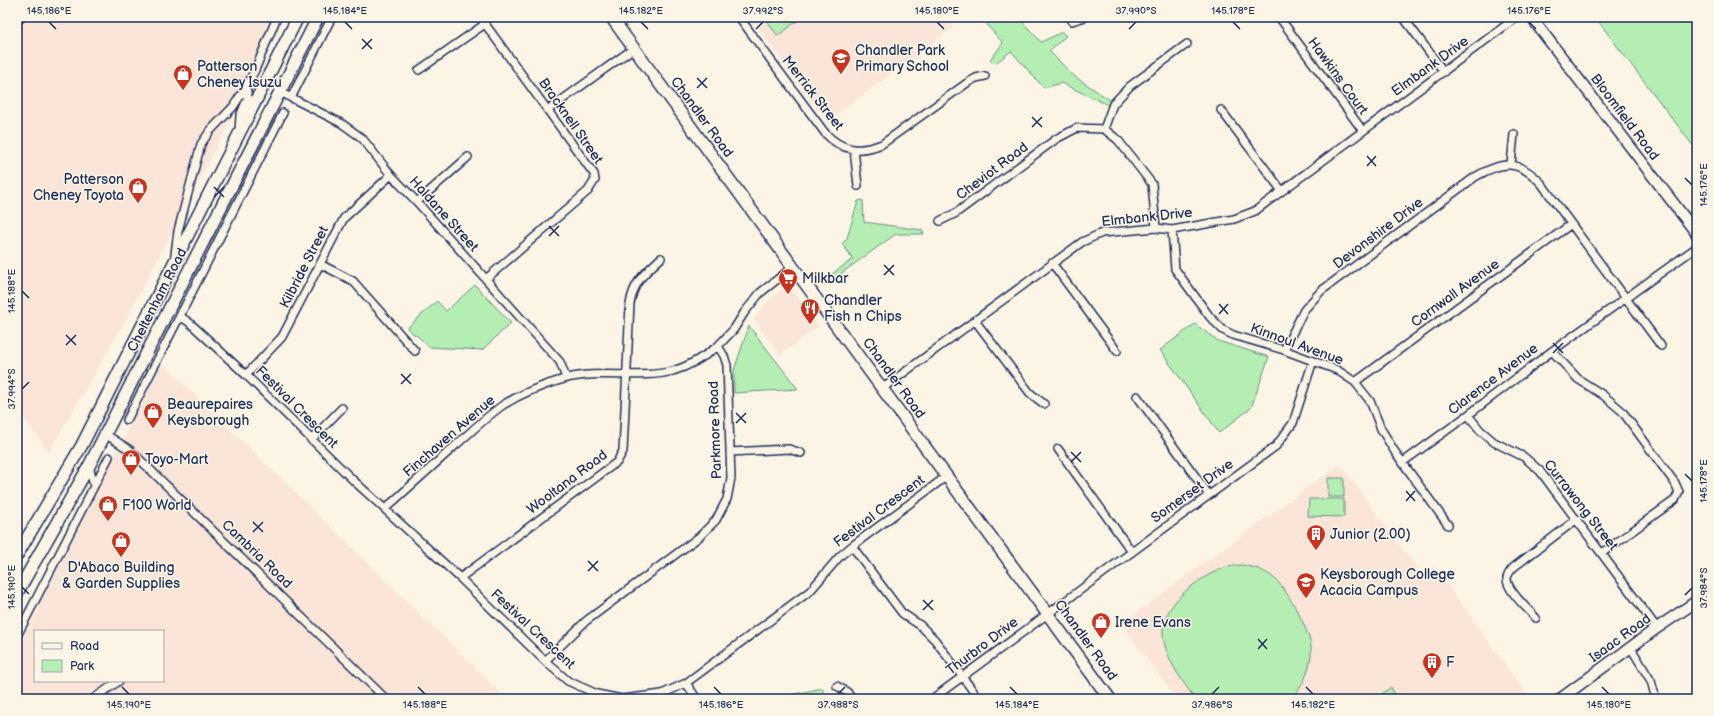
<svg xmlns="http://www.w3.org/2000/svg" width="1714" height="716" viewBox="0 0 1714 716" font-family="'Balsamiq Sans',sans-serif">
	<style>
		.built { fill: #fbe4d8; fill-rule: evenodd }
		.green { fill: #b5eeb2; stroke: #688e88 }
		.lines { fill: none; stroke-linecap: round; stroke-linejoin: round }
		.street-casing { stroke: #1b2f5e; stroke-width: 10 }
		.secondary-casing { stroke: #1b2f5e; stroke-width: 13 }
		.primary-casing { stroke: #1b2f5e; stroke-width: 14 }
		.street { stroke: #fcf5e5; stroke-width: 7 }
		.secondary { stroke: #fcf5e5; stroke-width: 10 }
		.primary { stroke: #fcf5e5; stroke-width: 11 }
		.ticks { fill: none; stroke: #1b2f5e; stroke-width: 1.5 }
		.labels { text-anchor: middle; dominant-baseline: central; stroke-width: 3; stroke-linejoin: round; paint-order: stroke }
		.poi-label { font-size: 14px; fill: #1b2f5e; stroke: #fcf5e5; text-anchor: start }
		.street-label { font-size: 14px; fill: #1b2f5e; stroke: #fcf5e5 }
		.neatline { fill: none; stroke: #1b2f5e; stroke-width: 1.5 }
		.ticks-label { font-size: 10px; text-anchor: middle; fill: #1b2f5e }
	</style>
	<rect width="100%" height="100%" fill="#fcf5e5"/>
	<filter id="ink" filterUnits="userSpaceOnUse"><feTurbulence type="fractalNoise" baseFrequency=".025" numOctaves="2"/><feDisplacementMap in="SourceGraphic" scale="8" xChannelSelector="R" yChannelSelector="G"/><feConvolveMatrix kernelMatrix="1 2 1 2 8 2 1 2 1" color-interpolation-filters="sRGB"/></filter>
	<g filter="url(#ink)">
		<path class="built" d="M17 17H285L127 317 49 452 17 408Z
			M750 17H945L953 28 827 121Z
			M789 285 819 326 780 355 754 319 769 300Z
			M162 363 507 699H17V651ZM35 631H163V681H35Z
			M1340 464 1422 576 1434 567 1530 699H1177L1127 632 1124 622Z"/>
		<path class="green" d="M773 17H802L778 36 767 21Z
			M987 17H1000V19L1018 17 1041 42 1062 32 1066 36 1049 51 1074 76 1110 100 1108 105 1061 83 1044 88 1011 51 996 63 990 60 1003 43 987 25Z
			M1595 17H1697V151Z
			M863 200 864 222 922 230 924 234H896L825 285 822 281 853 259 842 244 847 238 858 201Z
			M475 285 511 323 482 350 428 347C423 338 413 335 407 328L437 301 446 311Z
			M1195 324 1218 341 1269 357 1251 408 1219 433 1160 350Z
			M749 326 798 389 734 393V370Z
			M1328 478H1344V497H1328Z
			M1309 499H1344V517L1308 516Z
			M1242 565C1254 567 1265 570 1275 579 1287 589 1309 630 1311 646 1313 662 1303 689 1291 699H1195C1182 680 1165 659 1163 634 1161 604 1199 577 1224 568 1229 566 1236 566 1242 565Z
			M1391 687 1397 699H1375Z
			M823 688V693L829 699H787L794 694Z"/>
		<g class="lines">
			<defs>
				<path id="street" d="M480 17 594 174 595 180 588 191 486 279
					M739 17 825 133C842 151 859 153 882 144L967 83 976 78 985 76
					M1279 17 1363 131
					M1403 17 1444 72
					M17 21 22 17
					M1072 21 1085 17
					M419 70 485 24
					M280 92 341 123 362 138 391 175 417 202 560 362 566 378
					M291 98 332 17
					M548 110 634 48
					M1221 110 1282 191
					M1104 129 1113 104 1130 86 1187 44
					M239 131 240 116 248 97 246 87
					M854 149 858 186
					M1511 164 1514 134
					M417 202 468 157
					M940 221 956 213 1056 139 1077 128 1104 129 1118 140 1152 184 1156 228
					M1172 230 1175 269 1210 317 1223 330 1233 335 1284 350 1337 370 1355 382 1370 401 1381 429 1395 452 1448 525
					M175 254 178 231 201 144 210 131 233 107 246 87 255 70 277 17
					M1052 263 1117 351
					M320 264 353 281 415 351
					M180 316 190 323 246 375 353 480 460 578 545 661 568 681 597 694 622 699 662 694 686 683 810 591 840 556 852 546 947 476
					M976 322 1030 393 1044 404
					M1284 350 1304 310 1321 291 1475 177C1502 161 1518 159 1541 183L1661 346
					M1552 351 1578 379 1603 395 1622 411 1675 483 1679 492 1675 500 1602 553
					M246 375 282 337 344 218 391 175
					M1355 382 1570 225
					M883 388 1082 242 1102 233 1156 228 1172 230 1234 219 1255 211 1517 17
					M1137 396 1209 495
					M1468 415 1480 430 1494 442 1524 457 1540 471 1657 628
					M127 420 283 113
					M105 434 130 450 386 699
					M311 440 342 408
					M1058 449 1132 552
					M730 452 789 449 801 453
					M1403 462 1468 415 1552 351 1697 247
					M89 466 94 486
					M385 509C409 487 433 466 457 444 472 431 487 416 503 405 522 393 543 385 564 379 600 369 638 380 673 371 690 366 704 357 718 346
					M852 546 902 613 921 626 935 640 979 699
					M460 578 617 462 623 451 630 304C634 281 644 274 661 258
					M1536 618C1528 609 1506 590 1507 578 1508 574 1511 570 1514 567L1577 519
					M17 636 109 457
					M1631 648 1651 681 1656 699
					M545 661 586 621 699 537 716 520 727 499 731 478 727 365 724 356 718 346 734 329 744 313 760 293 793 267
					M686 683 697 699
					M837 686 847 692 852 699
					M93 699 119 681
					M932 699 1276 446 1293 423 1313 361"/>
				<path id="secondary" d="M1531 17 1697 234
					M1560 699 1657 628 1697 601"/>
				<path id="primary" d="M611 17 793 267 1110 699
					M17 555 82 445 298 17
					M17 593 89 466 318 17"/>
			</defs>
			<use href="#street" class="street-casing"/>
			<use href="#secondary" class="secondary-casing"/>
			<use href="#primary" class="primary-casing"/>
			<use href="#street" class="street"/>
			<use href="#secondary" class="secondary"/>
			<use href="#primary" class="primary"/>
		</g>
	</g>
	<path class="ticks" d="M49 22 56 29M345 22 352 29M641 22 648 29M937 22 944 29M1233 22 1240 29M1529 22 1536 29M756 29 763 22M1129 29 1136 22M362 39 372 49M362 49 372 39M697 78 707 88M697 88 707 78M1032 117 1042 127M1032 127 1042 117M1367 156 1376 166M1367 166 1376 156M1685 178 1692 185M214 187 224 197M214 197 224 187M549 226 559 236M549 236 559 226M884 265 894 275M884 275 894 265M22 291 29 298M1219 304 1228 314M1219 314 1228 304M66 335 76 345M1553 343 1563 353M66 345 76 335M1553 353 1563 343M401 374 411 384M401 384 411 374M22 389 29 382M736 413 746 423M736 423 746 413M1071 452 1081 462M1071 462 1081 452M1685 474 1692 481M1406 491 1415 501M1406 501 1415 491M253 522 263 532M253 532 263 522M588 561 598 571M588 571 598 561M22 587 29 594M1685 595 1692 588M923 600 933 610M923 610 933 600M1258 639 1267 649M1258 649 1267 639M122 687 129 694M418 687 425 694M714 687 721 694M1010 687 1017 694M1306 687 1313 694M1602 687 1609 694M838 694 845 687M1212 694 1219 687"/>
	<defs>
		<symbol id="school-pin" viewBox="-11 -11 22 30"><path d="M0 17L-7.5 6A9.5 9.5 0 1 1 7.5 6Z" fill="#c8321e" stroke="#fcf5e5"/><path d="M0-5L7-2L0 1L-7-2ZM-4 1L0 2.5L4 1V4Q0 6-4 4Z" fill="#fff"/></symbol>
		<symbol id="shop-pin" viewBox="-11 -11 22 30"><path d="M0 17L-7.5 6A9.5 9.5 0 1 1 7.5 6Z" fill="#c8321e" stroke="#fcf5e5"/><path d="M-5-2.5h2.3a2.7 3.5 0 0 1 5.4 0H5L5.5 6h-11ZM-1.5-2.5h3a1.5 2.3 0 0 0-3 0Z" fill="#fff"/></symbol>
		<symbol id="supermarket-pin" viewBox="-11 -11 22 30"><path d="M0 17L-7.5 6A9.5 9.5 0 1 1 7.5 6Z" fill="#c8321e" stroke="#fcf5e5"/><path d="M-6-5.5h2.5l.6 2H6L4.5 2H-2.5L-4.4-4H-6ZM-1.5 3.2a1.3 1.3 0 1 0 .1 0ZM3 3.2a1.3 1.3 0 1 0 .1 0Z" fill="#fff"/></symbol>
		<symbol id="restaurant-pin" viewBox="-11 -11 22 30"><path d="M0 17L-7.5 6A9.5 9.5 0 1 1 7.5 6Z" fill="#c8321e" stroke="#fcf5e5"/><path d="M-5-6h1v4h1v-4h1v4h1v-4h1v5L-1.5 .5V6h-2V.5L-5-1ZM5-6V6H3V1.5H1.5Q1.5-4 5-6Z" fill="#fff"/></symbol>
		<symbol id="building-pin" viewBox="-11 -11 22 30"><path d="M0 17L-7.5 6A9.5 9.5 0 1 1 7.5 6Z" fill="#c8321e" stroke="#fcf5e5"/><path d="M-4-6H4V6H1V3H-1V6H-4ZM-2.5-4.3h1.7v1.8h-1.7ZM.8-4.3h1.7v1.8H.8ZM-2.5-1h1.7V.8h-1.7ZM.8-1h1.7V.8H.8Z" fill="#fff"/></symbol>
	</defs>
	<g fill-rule="evenodd">
		<use href="#school-pin" x="830" y="47" width="22" height="30"/>
		<use href="#shop-pin" x="172" y="63" width="22" height="30"/>
		<use href="#shop-pin" x="127" y="176" width="22" height="30"/>
		<use href="#supermarket-pin" x="777" y="267" width="22" height="30"/>
		<use href="#restaurant-pin" x="799" y="297" width="22" height="30"/>
		<use href="#shop-pin" x="142" y="401" width="22" height="30"/>
		<use href="#shop-pin" x="120" y="448" width="22" height="30"/>
		<use href="#shop-pin" x="97" y="494" width="22" height="30"/>
		<use href="#building-pin" x="1305" y="523" width="22" height="30"/>
		<use href="#shop-pin" x="110" y="530" width="22" height="30"/>
		<use href="#school-pin" x="1295" y="571" width="22" height="30"/>
		<use href="#shop-pin" x="1090" y="611" width="22" height="30"/>
		<use href="#building-pin" x="1421" y="651" width="22" height="30"/>
	</g>
	<g class="labels">
		<g class="poi-label">
			<text x="855" y="50">Chandler Park<tspan x="855" dy="16">Primary School</tspan></text>
			<text x="197" y="66">Patterson<tspan x="197" dy="16">Cheney Isuzu</tspan></text>
			<text x="124" y="179" text-anchor="end">Patterson<tspan x="124" dy="16">Cheney Toyota</tspan></text>
			<text x="802" y="278">Milkbar</text>
			<text x="824" y="300">Chandler<tspan x="824" dy="16">Fish n Chips</tspan></text>
			<text x="167" y="404">Beaurepaires<tspan x="167" dy="16">Keysborough</tspan></text>
			<text x="145" y="459">Toyo-Mart</text>
			<text x="122" y="505">F100 World</text>
			<text x="1330" y="534">Junior (2.00)</text>
			<text x="121" y="567" text-anchor="middle">D'Abaco Building<tspan x="121" dy="16">&amp; Garden Supplies</tspan></text>
			<text x="1320" y="574">Keysborough College<tspan x="1320" dy="16">Acacia Campus</tspan></text>
			<text x="1115" y="622">Irene Evans</text>
			<text x="1446" y="662">F</text>
		</g>
		<g class="street-label">
			<text transform="translate(1430 66) rotate(-36)">Elmbank Drive</text>
			<text transform="translate(1338 76) rotate(54)">Hawkins Court</text>
			<text transform="translate(813 93) rotate(52)">Merrick Street</text>
			<text transform="translate(702 117) rotate(54)">Chandler Road</text>
			<text transform="translate(1625 117) rotate(53)">Bloomfield Road</text>
			<text transform="translate(571 121) rotate(55)">Bracknell Street</text>
			<text transform="translate(992 171) rotate(-37)">Cheviot Road</text>
			<text transform="translate(444 214) rotate(48)">Haldane Street</text>
			<text transform="translate(1147 217) rotate(-6)">Elmbank Drive</text>
			<text transform="translate(1378 233) rotate(-37)">Devonshire Drive</text>
			<text transform="translate(304 267) rotate(-63)">Kilbride Street</text>
			<text transform="translate(1455 293) rotate(-36)">Cornwall Avenue</text>
			<text transform="translate(157 300) rotate(-63)">Cheltenham Road</text>
			<text transform="translate(1297 344) rotate(20)">Kinnoul Avenue</text>
			<text transform="translate(894 378) rotate(54)">Chandler Road</text>
			<text transform="translate(1493 379) rotate(-37)">Clarence Avenue</text>
			<text transform="translate(297 407) rotate(45)">Festival Crescent</text>
			<text transform="translate(715 430) rotate(-92)">Parkmore Road</text>
			<text transform="translate(449 436) rotate(-41)">Finchaven Avenue</text>
			<text transform="translate(567 482) rotate(-37)">Wooltana Road</text>
			<text transform="translate(1192 491) rotate(-36)">Somerset Drive</text>
			<text transform="translate(1581 505) rotate(52)">Currawong Street</text>
			<text transform="translate(879 511) rotate(-37)">Festival Crescent</text>
			<text transform="translate(257 554) rotate(44)">Cambria Road</text>
			<text transform="translate(533 629) rotate(43)">Festival Crescent</text>
			<text transform="translate(1620 638) rotate(-36)">Isaac Road</text>
			<text transform="translate(1086 640) rotate(54)">Chandler Road</text>
			<text transform="translate(982 646) rotate(-37)">Thurbro Drive</text>
		</g>
	</g>
	<rect width="1714" height="716" fill="none" stroke="#fcf5e5" stroke-width="44"/>
	<rect x="34" y="630" width="130" height="52" fill="#fcf5e5" stroke="#a2a6af"/>
	<rect x="42" y="643" width="20" height="6" fill="#fcf5e5" stroke="#a2a6af"/>
	<text x="70" y="650" font-size="12" fill="#1b2f5e">Road</text>
	<rect x="42" y="660" width="20" height="12" fill="#b5eeb2" stroke="#a2a6af"/>
	<text x="70" y="670" font-size="12" fill="#1b2f5e">Park</text>
	<rect x="22" y="22" width="1670" height="672" class="neatline"/>
	<g class="ticks-label">
		<text x="49" y="14">145.186°E</text>
		<text x="345" y="14">145.184°E</text>
		<text x="641" y="14">145.182°E</text>
		<text x="763" y="14">37.992°S</text>
		<text x="937" y="14">145.180°E</text>
		<text x="1136" y="14">37.990°S</text>
		<text x="1233" y="14">145.178°E</text>
		<text x="1529" y="14">145.176°E</text>
		<text transform="translate(1703 185) rotate(-90)" y="4">145.176°E</text>
		<text transform="translate(11 291) rotate(-90)" y="4">145.188°E</text>
		<text transform="translate(11 389) rotate(-90)" y="4">37.994°S</text>
		<text transform="translate(1703 481) rotate(-90)" y="4">145.178°E</text>
		<text transform="translate(11 587) rotate(-90)" y="4">145.190°E</text>
		<text transform="translate(1703 588) rotate(-90)" y="4">37.984°S</text>
		<text x="129" y="708">145.190°E</text>
		<text x="425" y="708">145.188°E</text>
		<text x="721" y="708">145.186°E</text>
		<text x="838" y="708">37.988°S</text>
		<text x="1017" y="708">145.184°E</text>
		<text x="1212" y="708">37.986°S</text>
		<text x="1313" y="708">145.182°E</text>
		<text x="1609" y="708">145.180°E</text>
	</g>
</svg>
